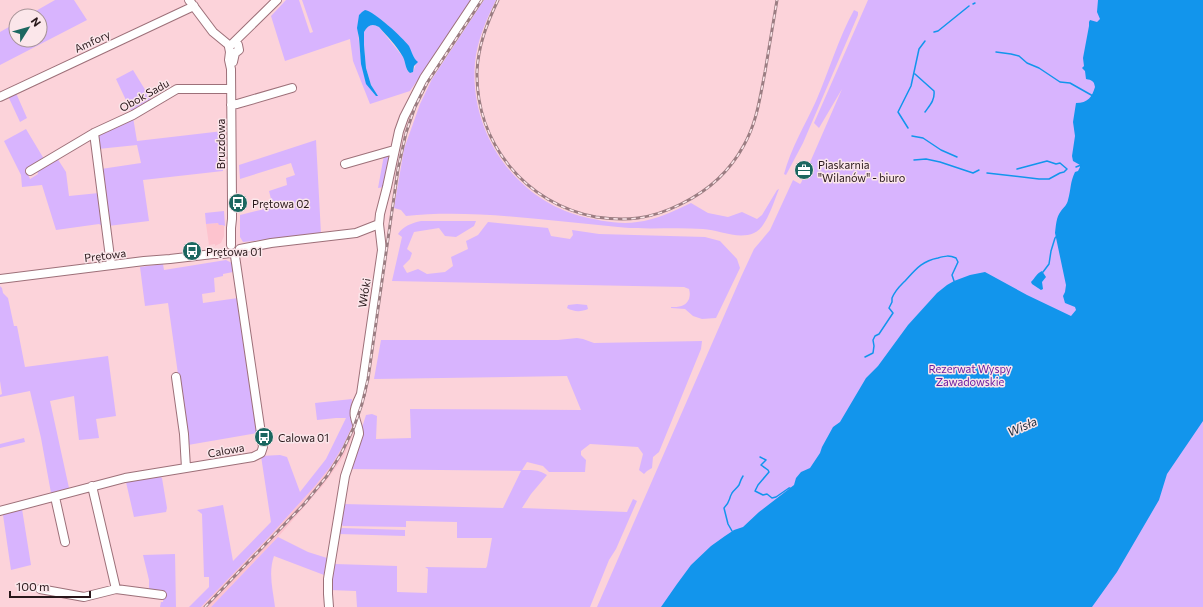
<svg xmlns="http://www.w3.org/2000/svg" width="1203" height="607" viewBox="0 0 1203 607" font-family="Commissioner,sans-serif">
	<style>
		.built { fill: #fdc3ce }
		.green { fill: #d8b4fe; fill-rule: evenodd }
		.water { fill: #1295ec }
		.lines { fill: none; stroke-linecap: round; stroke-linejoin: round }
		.stream { stroke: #1295ec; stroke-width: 1.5 }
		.minor-casing { stroke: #9d7079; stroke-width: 10 }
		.minor { stroke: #fff; stroke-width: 8 }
		.rail-casing { stroke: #9b7d82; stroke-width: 3 }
		.rail { stroke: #fbe6ea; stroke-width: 1.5; stroke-dasharray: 4.5; stroke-linecap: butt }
		.labels { text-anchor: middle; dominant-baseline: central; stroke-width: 3; stroke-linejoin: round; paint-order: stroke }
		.street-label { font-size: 11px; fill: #28171a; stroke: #fbe6ea }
		.poi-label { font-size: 11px; fill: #28171a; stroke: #fbe6ea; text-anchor: start }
		.park-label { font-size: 11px; fill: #6a1d9f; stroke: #fbe6ea }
		.water-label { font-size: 12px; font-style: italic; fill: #192b3c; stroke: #fbe6ea }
	</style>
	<rect width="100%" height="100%" fill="#fcd3da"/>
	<path class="built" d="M219 223 224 226V236L221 243 215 246V244L209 245 206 224Z
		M354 422 356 427 344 456 324 484 278 537 211 607H201L268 538 315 486 331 466 343 446Z"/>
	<path class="green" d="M55 0H74L87 20 0 65V32L16 23V40H40V16H27Z
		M286 0H299L310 33 313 32 302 0H472L444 42 410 91 370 104 353 61 350 39 285 61 271 16ZM376 16 383 21 405 42 416 61C416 65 414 72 410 73 405 70 406 62 403 57L379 27C372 23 368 25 364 32V45L366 68 371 85 377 96C374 92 369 88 367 84 363 77 356 30 359 23Z
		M484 0H496C486 20 477 41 475 63 469 131 514 198 580 216 597 220 619 225 637 222 656 220 674 211 691 203L708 213 728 217 742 212 757 219 762 215 777 190 779 189C774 201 766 229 754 233 738 240 719 230 703 229 675 227 646 230 618 227 549 221 474 209 406 216L401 210 394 208 404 149 420 104 432 79Z
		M868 0H1125L1203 199V607H597L741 277 754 249 770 230 793 180 800 184 801 183 842 89 819 128 814 123Z
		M854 10 858 12V15L803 143 786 175 784 174C791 148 805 125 816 101 829 71 838 39 854 10Z
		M133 70 152 101 132 113 116 79Z
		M16 93 27 118 20 122 8 96Z
		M133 117 137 141 223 131V171L143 180 149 221 108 226 101 169 141 163 137 145 98 149 97 135Z
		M26 129 44 159 26 170 30 179 38 174 37 170 57 158 66 172 69 196 99 193 104 227 99 224 56 230 42 185 22 187 21 175 4 141Z
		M316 140 321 234 243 242 240 237V215L273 207 269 191 287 185 286 178 295 175 291 163 240 179 239 165Z
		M389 154 384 187 378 188 384 155Z
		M224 211 225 226 222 225H219L218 223 206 224 205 213Z
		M421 221H476L474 226 456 237 445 236 439 228 414 232 407 249 412 253 410 259 403 266 407 273 418 269 427 274 445 272 453 266 451 257 468 249 466 241 478 235 488 222 548 228 551 236 570 239 573 235 572 230 599 234 705 237 720 241 737 259 740 268 716 318 702 319 693 316 685 309 671 308V307C679 307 685 307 689 299 690 295 690 293 689 289L684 287 392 281 402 237 398 234C403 226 412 223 421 221Z
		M226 260 232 263 233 272 223 274V276L214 278 215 292 202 294 203 303 238 298 257 433 188 445 168 303 145 306 140 267 163 264 164 270Z
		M0 286 2 288 3 293 8 298 14 326H17L25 367 108 356 116 416 96 419 99 438 79 440 74 396 50 401 69 488 51 493 41 438 30 391 0 397V395L2 394 0 381Z
		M577 304 587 305 588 309C581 312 574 312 567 308L568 305Z
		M577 338 583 339 594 343 702 341 701 349 659 452 653 457 652 468 647 471 644 474 639 470 643 454 638 447 590 444 581 451V455L586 460 585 472H549L543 466 527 462 522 470C532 470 537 469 547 475L531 494 522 508 627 512 633 499 637 501 616 549 609 560 590 607H357L356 591 330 590 335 564 397 566V592L427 593 428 569 425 567 486 568 487 566 492 538H457V522L406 521V527L343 526 341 524 343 504 503 508 521 471 349 469 366 415 372 414 377 416 376 439 411 438 410 409 581 410 567 376 374 379 381 340H558Z
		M352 399 351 412 354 422 343 446 331 466 315 486 268 538 201 607H189L209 587V577H204L202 514 197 510 223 505 233 561 271 522 261 456 280 455 287 457 300 492 326 459 346 418H336L317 420 315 403Z
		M24 438 25 442 0 448V444Z
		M158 475 162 478 167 508 166 512 134 517 126 482Z
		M22 509 31 565 11 570 3 515 5 512Z
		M342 528 405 530V536L339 534 340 530Z
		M278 537 308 552 327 558 324 575 274 556C268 573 273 590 275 607H211Z
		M175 554 176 607H160L161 602H163L164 593 149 591V580L143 555Z"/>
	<path class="water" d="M1098 0H1203V421L1167 474 1159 500 1117 572 1092 607H661L677 584 691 565 711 546 725 536 734 530 743 527 759 512 794 485 796 478 801 472 810 468 820 453 822 447 833 427 840 422 866 378 878 366 908 325 937 293 947 285 954 281 970 275 985 272 1027 295 1071 316 1076 310 1075 307 1065 303 1063 296 1065 292 1066 285 1055 233C1056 226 1056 217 1061 211 1064 207 1067 205 1068 200 1071 190 1070 182 1075 172L1078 171 1080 167V165L1073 161 1072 156 1075 136 1073 122 1076 103C1088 103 1092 97 1095 87 1094 81 1092 80 1086 79L1085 71 1082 68 1084 66 1083 58 1089 26V22L1090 20 1097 22 1100 19 1097 12Z
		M365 10C374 11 403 38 409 46 412 52 413 58 418 62L414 66 413 72 410 73C405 69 406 63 403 57 397 46 387 36 379 27 372 23 368 25 364 32V45L366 68 371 85 378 96H376L366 84 361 64 359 38 357 28 359 15 362 12Z
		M1042 271 1046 277 1042 282 1043 289 1041 290 1032 284 1031 282C1035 278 1037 273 1042 271Z"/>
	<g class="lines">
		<path class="stream" d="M973 4 975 3
			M934 32 938 31 969 6
			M996 52 1011 54 1019 56 1027 63 1039 68 1060 82 1070 83 1093 96
			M915 74 934 91C935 100 930 105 925 112
			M908 128 898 112 911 86 919 49 925 41
			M912 136 923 138 941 150 957 157
			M914 160 926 159 940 162 973 173 979 170
			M1076 167 1081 165
			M987 173 1039 179H1049L1060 173 1064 172 1067 169 1060 163 1056 164 1047 161 1017 169
			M1043 272 1049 264 1051 251 1055 238 1057 236
			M865 357 873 353 874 346 873 340 875 336 879 334 893 313 889 308 892 302V298C896 289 899 287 905 281 916 269 922 261 938 258 945 256 949 255 956 258L958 262 952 275 954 281
			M760 457 766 460 761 465 768 470 769 472 758 485 755 491 763 495 767 494 772 498 776 497 789 488H790
			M732 531 728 524 724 508C731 501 728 500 732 493 734 490 737 488 739 485 740 482 741 479 743 476"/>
		<defs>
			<path id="minor" d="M189 0 213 32 230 46
				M233 62 235 53 239 50 238 45
				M0 97 194 6
				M231 105 237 104 292 88
				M94 133 111 265
				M345 164 394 150
				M30 171 94 133 133 115 177 89H231
				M231 245V228L232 219V203L231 69 229 60 230 52 229 47 277 0
				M240 249 271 243 356 233 379 224
				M0 279 144 261 170 259 213 254H222L230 253
				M176 377 184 434 186 468
				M92 486 116 589
				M55 497 65 542
				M0 511 125 478 253 457 261 453 263 447 235 256
				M40 589 84 597 116 589 162 595
				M329 607 328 594V579L345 476 359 434C359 428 356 423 355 417 353 409 358 401 361 394L382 250 379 224 380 214 387 187 399 131 404 117 424 78 476 0"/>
		</defs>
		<use href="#minor" class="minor-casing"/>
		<use href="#minor" class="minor"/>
		<defs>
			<path id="rail" d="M498 0C487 23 478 46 477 72 476 144 526 204 596 217 610 219 624 220 638 218 653 216 667 211 681 204 708 191 730 171 744 145 757 122 760 97 765 72 769 48 773 24 777 0
				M205 607 305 503 327 476 341 454 354 427 362 404 368 379 398 169 406 133 415 107 427 83 482 0"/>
		</defs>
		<use href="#rail" class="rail-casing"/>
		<use href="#rail" class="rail"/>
	</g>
	<defs>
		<symbol id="office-disc" viewBox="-11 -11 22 22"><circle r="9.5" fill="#1c6760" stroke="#fbe6ea"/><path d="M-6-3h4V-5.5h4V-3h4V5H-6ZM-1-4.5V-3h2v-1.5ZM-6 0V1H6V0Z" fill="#fff"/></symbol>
		<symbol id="bus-disc" viewBox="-11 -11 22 22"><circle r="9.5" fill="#1c6760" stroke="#fbe6ea"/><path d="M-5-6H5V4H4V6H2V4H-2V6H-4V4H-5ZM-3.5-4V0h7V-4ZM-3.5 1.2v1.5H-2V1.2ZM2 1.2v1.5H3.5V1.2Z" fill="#fff"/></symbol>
	</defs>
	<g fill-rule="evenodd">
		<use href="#office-disc" x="793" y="159" width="22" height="22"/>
		<use href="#bus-disc" x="227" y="192" width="22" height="22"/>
		<use href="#bus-disc" x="181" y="240" width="22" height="22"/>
		<use href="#bus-disc" x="253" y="426" width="22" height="22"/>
	</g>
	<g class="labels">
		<g class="street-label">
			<text transform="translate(92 41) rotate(-25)">Amfory</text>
			<text transform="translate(144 95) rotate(-29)">Obok Sadu</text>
			<text transform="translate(220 144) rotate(-90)">Bruzdowa</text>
			<text transform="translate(105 255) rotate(-7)">Prętowa</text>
			<text transform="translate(364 293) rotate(-81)">Włóki</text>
			<text transform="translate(226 450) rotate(-10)">Calowa</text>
		</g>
		<g class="poi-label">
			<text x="818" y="164">Piaskarnia<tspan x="818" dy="13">"Wilanów" - biuro</tspan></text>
			<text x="252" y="203">Prętowa 02</text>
			<text x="206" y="251">Prętowa 01</text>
			<text x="278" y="437">Calowa 01</text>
		</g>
		<g class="park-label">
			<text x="970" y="368">Rezerwat Wyspy<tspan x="970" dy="13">Zawadowskie</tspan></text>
		</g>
		<g class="water-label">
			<text transform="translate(1022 426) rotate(-24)">Wisła</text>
		</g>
	</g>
	<g transform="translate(28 28) rotate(53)"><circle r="19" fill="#fbe6ea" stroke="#a79397"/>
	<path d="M0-3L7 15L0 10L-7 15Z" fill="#1c6760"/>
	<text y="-6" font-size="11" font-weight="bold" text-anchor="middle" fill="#28171a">N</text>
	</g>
	<path d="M10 591v6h80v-6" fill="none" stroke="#28171a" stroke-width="2"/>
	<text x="16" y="591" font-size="12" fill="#28171a" stroke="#fbe6ea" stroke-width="3" paint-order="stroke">100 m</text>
</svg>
